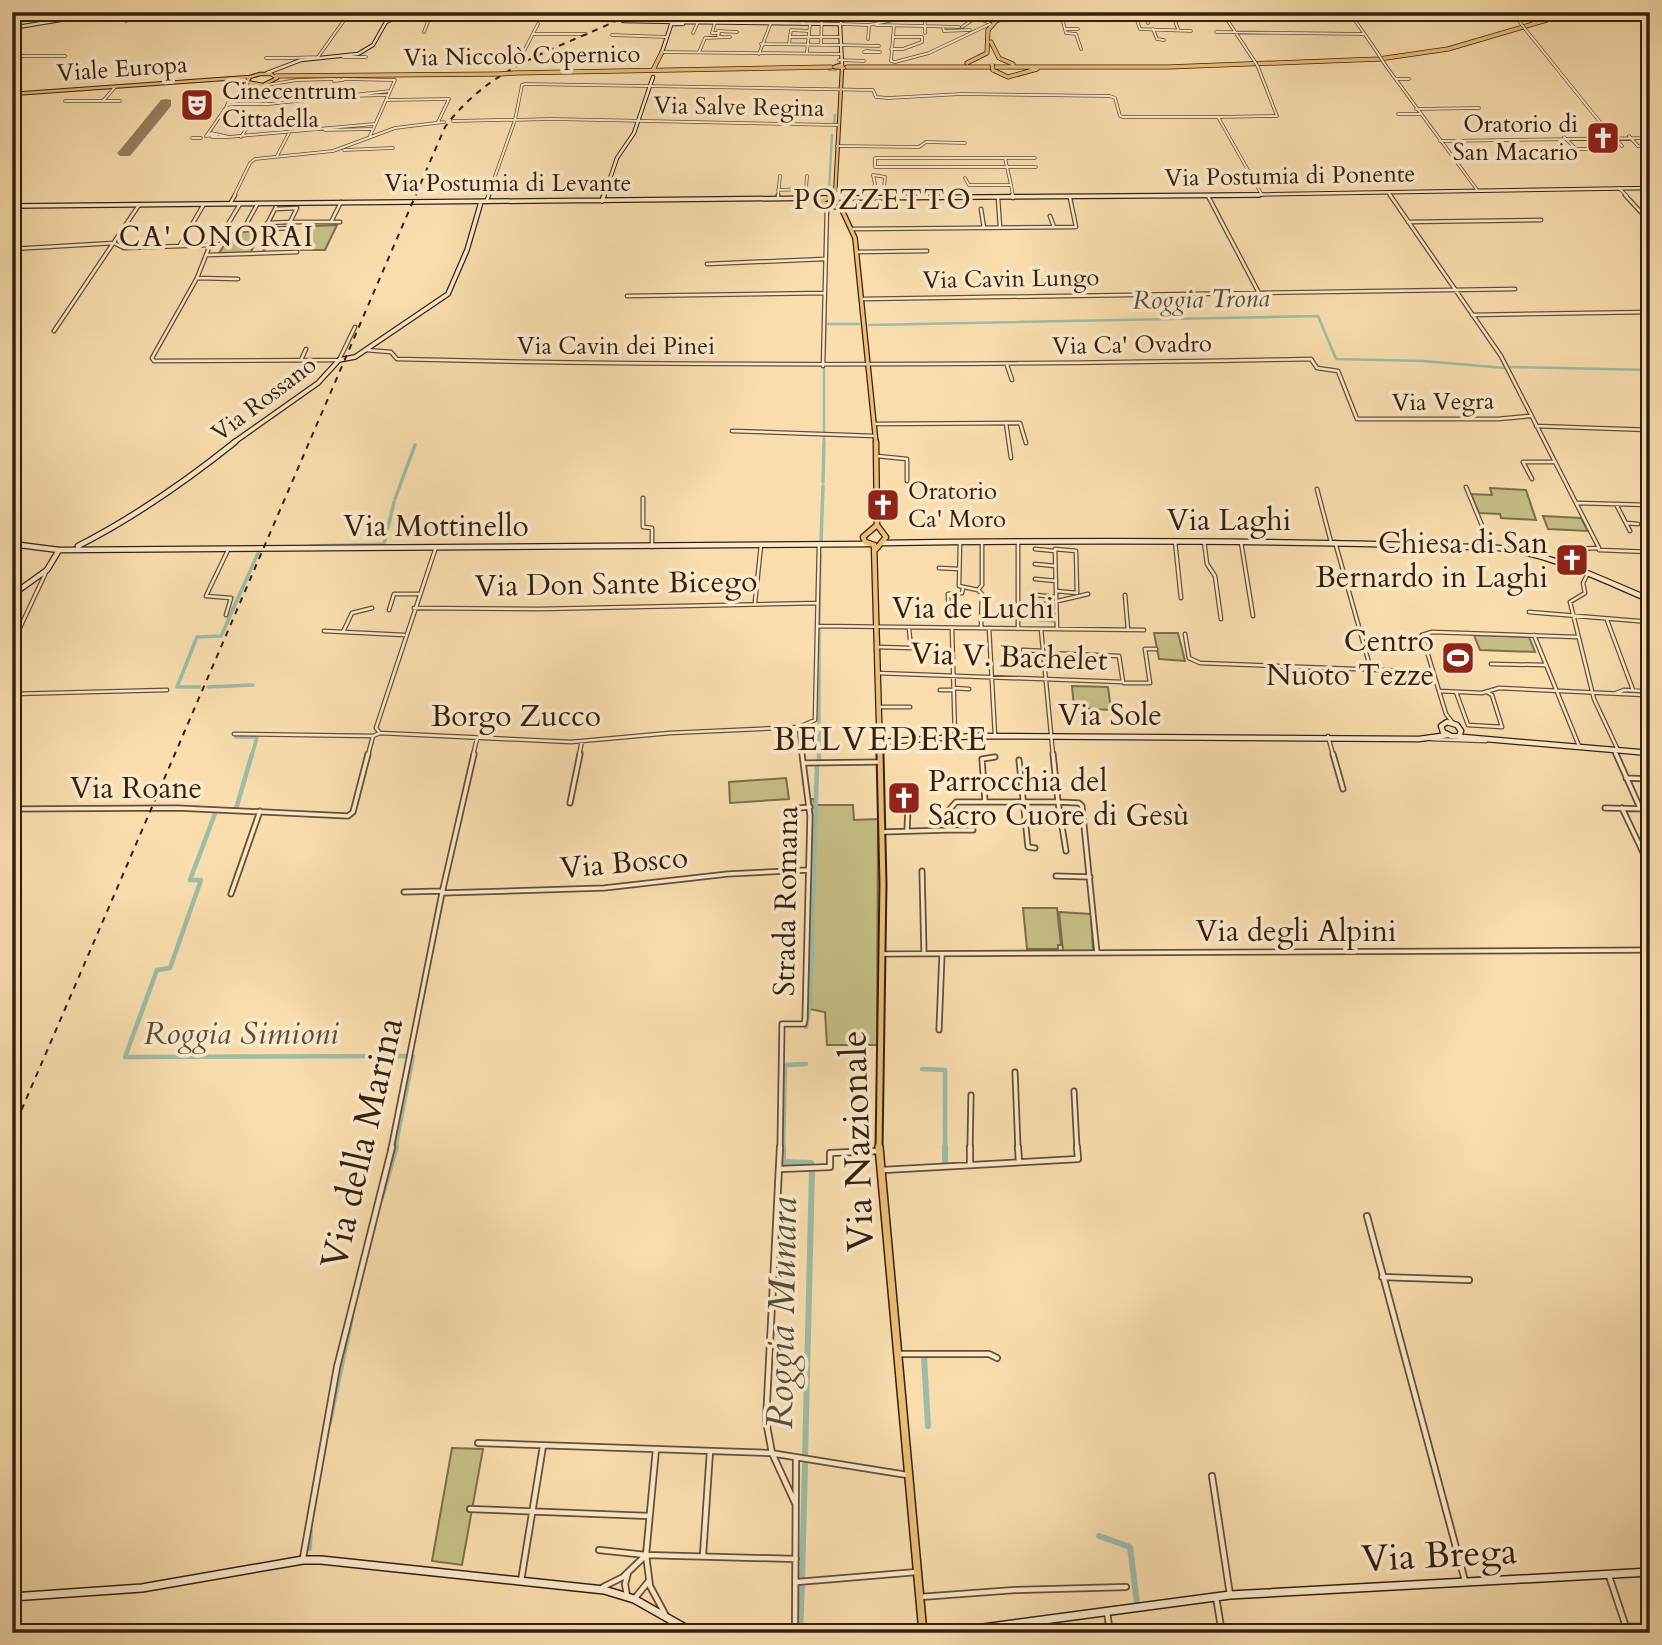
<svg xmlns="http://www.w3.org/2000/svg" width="1662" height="1645" viewBox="0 0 1662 1645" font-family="Cardo,serif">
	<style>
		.green { fill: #c5bf85; stroke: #7d6f4b; stroke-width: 2 }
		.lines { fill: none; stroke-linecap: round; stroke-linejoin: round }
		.canal-far3 { stroke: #9ebca7; stroke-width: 2.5 }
		.canal-far2 { stroke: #9ebca7; stroke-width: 3.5 }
		.canal-far1 { stroke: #9ebca7; stroke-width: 4.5 }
		.canal { stroke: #9ebca7; stroke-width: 6 }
		.runway { fill: #977e5f; fill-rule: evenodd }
		.street-far3-casing { stroke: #664e38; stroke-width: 3.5 }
		.street-far2-casing { stroke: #664e38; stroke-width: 5 }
		.street-far1-casing { stroke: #664e38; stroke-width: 7 }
		.street-casing { stroke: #664e38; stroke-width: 8 }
		.secondary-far3-casing { stroke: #351f11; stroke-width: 4.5 }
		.secondary-far2-casing { stroke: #351f11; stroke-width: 6 }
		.secondary-far1-casing { stroke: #351f11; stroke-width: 7 }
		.secondary-casing { stroke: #351f11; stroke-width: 10 }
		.primary-far4-casing { stroke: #351f11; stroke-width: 4.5 }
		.primary-far3-casing { stroke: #351f11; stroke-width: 6 }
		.primary-far2-casing { stroke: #351f11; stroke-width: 7 }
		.primary-far1-casing { stroke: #351f11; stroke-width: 9 }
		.primary-casing { stroke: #351f11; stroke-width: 10 }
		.highway-casing { stroke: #351f11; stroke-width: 5 }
		.street-far3 { stroke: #fbe9ca; stroke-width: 2 }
		.street-far2 { stroke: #fbe9ca; stroke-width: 2.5 }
		.street-far1 { stroke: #fbe9ca; stroke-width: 3.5 }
		.street { stroke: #fbe9ca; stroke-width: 4.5 }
		.secondary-far3 { stroke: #fbe9ca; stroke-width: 2.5 }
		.secondary-far2 { stroke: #fbe9ca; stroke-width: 3.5 }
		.secondary-far1 { stroke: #fbe9ca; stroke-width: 4.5 }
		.secondary { stroke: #fbe9ca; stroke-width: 7 }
		.primary-far4 { stroke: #ecbe76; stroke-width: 2.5 }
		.primary-far3 { stroke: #ecbe76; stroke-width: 3.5 }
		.primary-far2 { stroke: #ecbe76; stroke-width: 4.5 }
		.primary-far1 { stroke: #ecbe76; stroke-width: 5 }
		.primary { stroke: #ecbe76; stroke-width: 7 }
		.highway { stroke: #ecbe76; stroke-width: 3.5 }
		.rail { stroke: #351f11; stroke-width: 2; stroke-dasharray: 6 6; stroke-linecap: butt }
		.street-bridge-casing { stroke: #664e38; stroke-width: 3.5; stroke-linecap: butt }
		.highway-bridge-casing { stroke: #351f11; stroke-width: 5; stroke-linecap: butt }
		.street-bridge { stroke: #fbe9ca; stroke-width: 2 }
		.highway-bridge { stroke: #ecbe76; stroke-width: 3.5 }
		.labels { text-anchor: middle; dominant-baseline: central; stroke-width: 7; stroke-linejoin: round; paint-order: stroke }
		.far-street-label { font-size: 24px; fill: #351f11; stroke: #fbe9ca }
		.far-poi-label { font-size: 24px; fill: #351f11; stroke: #fbe9ca; text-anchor: start }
		.far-water-label { font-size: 26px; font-style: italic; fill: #544e3e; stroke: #fbe9ca }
		.far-quarter-label { font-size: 28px; letter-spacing: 2px; fill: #351f11; stroke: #fbe9ca }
		.street-label { font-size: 30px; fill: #351f11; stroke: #fbe9ca }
		.poi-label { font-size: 30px; fill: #351f11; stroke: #fbe9ca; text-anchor: end }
		.water-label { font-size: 32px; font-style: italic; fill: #544e3e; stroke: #fbe9ca }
		.quarter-label { font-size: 33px; letter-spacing: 2px; fill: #351f11; stroke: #fbe9ca }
		.near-street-label { font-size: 37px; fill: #351f11; stroke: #fbe9ca }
		.near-water-label { font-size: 38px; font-style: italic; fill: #544e3e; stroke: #fbe9ca }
	</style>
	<rect width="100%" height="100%" fill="#f9ddad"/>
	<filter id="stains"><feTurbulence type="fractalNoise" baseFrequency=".00286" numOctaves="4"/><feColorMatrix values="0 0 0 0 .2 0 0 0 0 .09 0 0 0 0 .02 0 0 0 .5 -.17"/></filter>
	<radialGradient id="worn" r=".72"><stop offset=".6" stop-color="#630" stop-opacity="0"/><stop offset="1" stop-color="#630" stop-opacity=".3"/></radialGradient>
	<path class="green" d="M337 225 325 250H301L313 226Z
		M234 231H261L250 254 219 253Z
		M1490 488 1526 490 1536 520 1501 518 1500 514 1479 513 1471 494 1492 495Z
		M1543 516 1581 518 1588 531 1548 529Z
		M1154 633H1178L1185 661 1159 659Z
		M1474 635 1529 637 1535 652 1480 650Z
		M1072 686 1108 687 1111 710 1074 708Z
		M786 778 789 799 730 803 729 782Z
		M811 799H814L815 805H853L854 820 878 819 877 1045H827L825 1012 809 1009Z
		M1023 908H1057L1061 945H1058V949H1027Z
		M1059 912 1091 914 1093 952 1063 951Z
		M452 1448 483 1449 462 1565 432 1561Z"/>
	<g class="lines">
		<path class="canal-far3" d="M829 70H836
			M834 124 835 115
			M829 191 832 135
			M828 215 829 210
			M826 324H859
			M869 325 1318 316 1336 359 1423 361 1505 368
			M825 350 826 289
			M1510 367 1650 370
			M824 368V433
			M1644 431 1650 440
			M824 443V436"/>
		<path class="canal-far2" d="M823 482 824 442
			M395 499 415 445
			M821 543 823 486
			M311 546 384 544 394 502
			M819 625 820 555
			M819 627V755
			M200 687H177L197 637 221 636 259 551
			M208 687 253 685
			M236 737H257L252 755"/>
		<path class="canal-far1" d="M819 754V762
			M236 809 252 754
			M220 811H216L190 880H201L170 968 157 970 125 1057 409 1056
			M806 1027 810 1002 817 766
			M922 1069 945 1070V1149
			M395 1149 413 1056
			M783 1149 785 1065 806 1064"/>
		<path class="canal" d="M783 1147V1162L811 1163
			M945 1147V1164
			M381 1198 396 1147
			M924 1357 928 1426
			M329 1423 351 1318
			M805 1457 812 1170
			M1099 1536 1130 1547 1137 1603
			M309 1548 310 1531
			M802 1580 805 1465
			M1631 1625H1650
			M800 1633 802 1584
			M1580 1633 1615 1628"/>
		<path class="runway" d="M166 99 171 100V106L130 156H120L117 153 120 150 161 100Z"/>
		<defs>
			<path id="street-far3" d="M167 12H186
				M803 12V24
				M994 12 1005 16
				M1512 12 1522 25
				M926 14 978 16 962 27
				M1061 14 1066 33 1076 34 1081 49
				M1135 15 1140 29 1191 31
				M1224 15 1255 62
				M165 16H186
				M1146 16 1148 23
				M1173 16 1178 29
				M841 17H858
				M976 18 988 22 999 16
				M1014 18 1046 14 1347 15 1352 16 1377 52
				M66 20H311L383 16
				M126 21 134 12
				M659 21 674 17
				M715 22 712 33H719L718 36 722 37
				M740 22 742 12
				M882 22 879 19 883 18
				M760 23 762 12
				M784 23 785 12
				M842 24 869 25 923 14
				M876 25 925 26 924 15
				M894 26 891 61 895 62 929 53 990 24
				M943 27 944 31 970 30
				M15 28 30 12
				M1065 29H1078
				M1153 29 1157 39 1164 40
				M1526 30 1612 137
				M718 31 737 32
				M424 32 431 14
				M1216 32 1364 34
				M693 33 698 22
				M925 33V26L959 27
				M533 34H586
				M612 35 667 37
				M790 37H840
				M868 39 869 26
				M761 44 840 45
				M789 44 791 30 809 31
				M821 45 822 12
				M840 45 879 46
				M891 49H903L922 42V37H893
				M866 51 880 52H864Z
				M662 52 840 54
				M699 52 705 38 730 37
				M807 52 810 24
				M759 54 775 12
				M12 56H65
				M343 57H366
				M453 57 522 55 538 24
				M266 58H291
				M290 58 318 57 350 12
				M839 60 864 61
				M1386 66 1478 191
				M1258 67 1277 116 1218 117 1262 195
				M338 79 343 80 334 81Z
				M343 79 395 80 370 136
				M1396 79H1409
				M241 89 297 80 335 79
				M348 96 388 95
				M386 100 449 99 438 122
				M65 101H103L115 87
				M103 101H120
				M232 102 236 104 227 105 228 103Z
				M234 103 233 99 243 88
				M236 104H269L390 91
				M1416 109 1479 108
				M1398 114H1420
				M453 121 553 119 838 125
				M325 130 371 129
				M212 133 217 135 206 136Z
				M207 135 227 106
				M1629 136 1638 146 1647 147
				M212 137H229L216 134
				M229 137 374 124
				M241 137 248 126H263
				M1564 137 1576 149H1600
				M1614 137 1622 146
				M192 138H201
				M1440 141 1650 138
				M837 146 919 147 926 142 965 143
				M344 150 393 148
				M277 156 289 133
				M1005 158H875V167H1036
				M873 175 885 177 884 188 872 190 875 184Z
				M965 178 969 185H1011L1013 196
				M1011 185 1005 158H1035
				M930 187 931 196
				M1619 188 1627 196
				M778 190 806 189 807 176
				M1388 192 1391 196
				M234 196 250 163 255 159 333 151 395 128 444 122
				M488 196 515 120 522 85 525 84 873 90 876 97 888 98 961 94 1110 96 1115 98 1120 116 1123 117H1218
				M778 196 780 176"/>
			<path id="street-far2" d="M931 195V199
				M1012 195 1013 198
				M1390 195 1501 356 1599 548 1575 549 1582 568
				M1625 195 1650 222
				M1208 196 1259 293
				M998 198 1000 227
				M778 199V195
				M486 202 489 195
				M230 204 235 195
				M981 209 984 228
				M1050 216 1054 227
				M290 222H340
				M331 222 341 202
				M1408 222 1541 220
				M267 223 290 222 297 208 275 209
				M853 229 1076 227 1070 198
				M243 230 258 203
				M264 230 276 207
				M224 231 291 228
				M180 245 204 204
				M210 245 197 278 152 358 154 361 339 360 355 327
				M264 248 273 229
				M12 249 114 243 124 248 210 245 218 241 240 204
				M857 252 927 251
				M208 255 297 252
				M707 264 824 259
				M197 278 238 279
				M627 296 825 293
				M863 299 1515 289
				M1472 315 1650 312
				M54 331 139 205
				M366 350 391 352 397 359C702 367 1006 365 1311 359L1317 368 1338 371 1357 419H1498L1530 416
				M301 360 306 349
				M1007 365 1012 380
				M823 366 827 206
				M1006 423 1011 458
				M874 424 1020 423 1026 443
				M1536 426 1650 430
				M732 431 875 436
				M877 456 907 459V481
				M1532 479 1523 462H1555
				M1466 487 1491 547
				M1317 489 1331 542
				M643 498V527L652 528V547
				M1578 503 1650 505
				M1616 504 1630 531
				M1626 523 1638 524
				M1175 541 1181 598
				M1204 541 1207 564 1215 576 1221 619
				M960 542 959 586 978 590
				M1018 542V629
				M1241 542 1253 616
				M1335 542 1371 670
				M1035 549 1055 551
				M1055 549 1076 551 1077 593 1056 591Z
				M1599 550 1650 552
				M1035 564 1055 566
				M939 568 959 569
				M1587 575 1583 583 1585 593 1570 602 1594 699 1617 748
				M1035 579 1056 581
				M1056 591 1057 629
				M1036 595 1056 597
				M1125 595 1128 630
				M755 602 761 545
				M414 608 539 609 818 603
				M389 610 394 594H419
				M1056 611 1045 610V604L1088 594
				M1529 612 1650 622
				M226 615 231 598 206 596 228 550
				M949 615 948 594 962 593 963 588
				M1037 619 1057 620
				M1607 620 1633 690
				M817 626 1144 630
				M981 628 982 594 978 590 982 585V542
				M989 628 995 736
				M952 629 955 737
				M1041 629 1053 755
				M324 631 404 635
				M343 632 352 613 372 608
				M1185 634 1189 658 1200 663 1433 672
				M1534 635 1579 746
				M877 647 911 648 909 629
				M1023 650 1043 651
				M12 657 17 650V634L47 570
				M1491 664 1545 665
				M877 673 1123 682 1119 656 1043 653
				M1124 683H1150L1145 649H1156
				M954 688 969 689
				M940 690H954
				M1439 691 1482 693 1499 688 1645 695 1642 691 1624 690 1616 693
				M1456 692 1468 725 1502 727 1492 695 1487 692
				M12 694 167 690
				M879 707H910
				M1453 723 1446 714 1422 635 1432 632 1578 637
				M799 727 802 755
				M380 733 376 728 436 547
				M234 734 373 736 380 733 571 742 670 733 799 727 815 720 819 545
				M1328 736 1333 755
				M1431 739 1486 741
				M1614 750 1616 755
				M368 755 373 736
				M473 755 477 739
				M579 755 582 741"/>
			<path id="street-far1" d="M1333 754 1343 789
				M1616 754 1640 808
				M1019 760 1028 847 1035 848
				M805 763 879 762
				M1626 778 1650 779
				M985 802 982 759 995 757
				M570 803 580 754
				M1605 808 1650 809
				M1622 808 1649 865
				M12 809 177 808 348 816 353 812 368 754
				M787 809 810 807
				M948 830H973
				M907 831 908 808
				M882 832 948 830 949 810 956 802H1058L1053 754
				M1066 851 1058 802 1079 803 1082 806 1097 953
				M922 871 924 954
				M1056 876 1090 877
				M404 892 443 891
				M442 893 604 888 728 874 808 870
				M231 894 260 811
				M882 954 1650 950
				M939 1030 942 954
				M1015 1072 1018 1149
				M1074 1091 1077 1149
				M391 1149 442 893 474 754
				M780 1149 782 1024H804L805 1019 810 816 802 754
				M970 1149 971 1095"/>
			<path id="street" d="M780 1147 766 1421 772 1453 795 1503
				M1018 1147 1019 1162
				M970 1164V1147
				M780 1169 830 1167V1153L878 1151
				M883 1170 1078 1159 1077 1147
				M1367 1216 1465 1581
				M1382 1277 1469 1280
				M898 1354H989L997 1358
				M478 1443 770 1453 907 1475
				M656 1449 646 1555 650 1586 665 1614
				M1212 1476 1230 1595
				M470 1509 649 1516
				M599 1550 646 1555 796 1559
				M703 1555 710 1451
				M303 1558 337 1367 392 1147
				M1609 1576 1628 1633
				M521 1581 543 1446
				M797 1582 917 1572
				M603 1587 623 1577 646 1555
				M627 1596 625 1584 628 1573
				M920 1597 1015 1590 1126 1587
				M1216 1597 1222 1633
				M635 1598 648 1582
				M1107 1612 1110 1633
				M795 1633 796 1459"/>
			<path id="secondary-far3" d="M432 12 458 17 614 20
				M841 12V23
				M623 21 676 22
				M676 22H681L683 24H671Z
				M680 22 839 24
				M840 25 842 66
				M12 28 108 12
				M662 52 671 25
				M267 73 301 60 358 54 373 45 386 22 407 12
				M604 196 617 158 634 133 653 77
				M1158 196 1650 188"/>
			<path id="secondary-far2" d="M833 198 1259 195
				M602 201 604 195
				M12 206 826 198
				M233 443 318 383 339 360 355 357 448 294 467 250 481 202"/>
			<path id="secondary-far1" d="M883 543C1089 540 1294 540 1499 548 1551 554 1598 578 1646 598L1650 607
				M12 544 59 550 869 544
				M78 546C135 517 185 482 235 442
				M12 595 47 570 59 550
				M1459 736 1461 731 1457 725 1447 722 1441 726 1443 732 1451 736 1650 753
				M878 742 975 736 1419 739 1448 735"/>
			<path id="secondary" d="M12 1597 142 1588 303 1560H321L604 1590 634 1599 694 1633
				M946 1633 1230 1595 1650 1572"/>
			<path id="primary-far4" d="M840 65 844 68 834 67Z
				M260 74H271L277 78 263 85 247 82 250 77Z
				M12 94 250 77
				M831 196 834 195
				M835 196 842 69"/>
			<path id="primary-far3" d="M834 195 820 202 839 208
				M835 195 855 238 876 443"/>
			<path id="primary-far2" d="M874 545 880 755
				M874 545 865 542 863 537 877 525
				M876 549 886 537 877 525 876 442"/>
			<path id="primary-far1" d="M879 1149 883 884 880 754"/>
			<path id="primary" d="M879 1147 923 1633"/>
			<path id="highway" d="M998 20 1025 14
				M991 42 999 58 1013 64
				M967 63 987 53 988 30 996 21
				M847 67H1168L1379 59 1448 49 1574 12
				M653 70 662 52
				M993 70 1008 77 1037 69
				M514 73 831 67
				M276 76 500 74"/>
		</defs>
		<use href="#street-far3" class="street-far3-casing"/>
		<use href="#street-far2" class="street-far2-casing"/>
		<use href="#street-far1" class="street-far1-casing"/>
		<use href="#street" class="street-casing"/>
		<use href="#secondary-far3" class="secondary-far3-casing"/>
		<use href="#secondary-far2" class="secondary-far2-casing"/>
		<use href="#secondary-far1" class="secondary-far1-casing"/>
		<use href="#secondary" class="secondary-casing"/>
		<use href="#primary-far4" class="primary-far4-casing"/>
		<use href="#primary-far3" class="primary-far3-casing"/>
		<use href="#primary-far2" class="primary-far2-casing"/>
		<use href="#primary-far1" class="primary-far1-casing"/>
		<use href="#primary" class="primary-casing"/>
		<use href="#highway" class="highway-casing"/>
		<use href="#street-far3" class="street-far3"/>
		<use href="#street-far2" class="street-far2"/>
		<use href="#street-far1" class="street-far1"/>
		<use href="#street" class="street"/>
		<use href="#secondary-far3" class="secondary-far3"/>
		<use href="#secondary-far2" class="secondary-far2"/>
		<use href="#secondary-far1" class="secondary-far1"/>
		<use href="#secondary" class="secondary"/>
		<use href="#primary-far4" class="primary-far4"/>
		<use href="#primary-far3" class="primary-far3"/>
		<use href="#primary-far2" class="primary-far2"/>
		<use href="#primary-far1" class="primary-far1"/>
		<use href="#primary" class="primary"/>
		<use href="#highway" class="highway"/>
		<path class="rail" d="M12 1132 445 127C494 61 565 48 634 12"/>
		<defs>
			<path id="street-bridge" d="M1522 25 1526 30
				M1377 52 1386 66
				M1255 62 1258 67"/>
			<path id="highway-bridge" d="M992 64 993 70
				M500 74 514 73"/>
		</defs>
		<use href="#street-bridge" class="street-bridge-casing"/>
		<use href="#highway-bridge" class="highway-bridge-casing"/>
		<use href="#street-bridge" class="street-bridge"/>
		<use href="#highway-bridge" class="highway-bridge"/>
	</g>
	<defs>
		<symbol id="theatre-square" viewBox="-11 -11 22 22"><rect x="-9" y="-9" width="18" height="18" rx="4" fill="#8f2418" stroke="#fbe9ca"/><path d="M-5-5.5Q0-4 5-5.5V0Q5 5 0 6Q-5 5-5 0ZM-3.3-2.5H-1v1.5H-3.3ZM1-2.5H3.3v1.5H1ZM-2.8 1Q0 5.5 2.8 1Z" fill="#fff"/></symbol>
		<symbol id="church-square" viewBox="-11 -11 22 22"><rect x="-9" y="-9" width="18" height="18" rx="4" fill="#8f2418" stroke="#fbe9ca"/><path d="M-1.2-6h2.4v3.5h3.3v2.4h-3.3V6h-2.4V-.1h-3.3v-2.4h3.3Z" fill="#fff"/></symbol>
		<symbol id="stadium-square" viewBox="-11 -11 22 22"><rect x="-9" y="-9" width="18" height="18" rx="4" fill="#8f2418" stroke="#fbe9ca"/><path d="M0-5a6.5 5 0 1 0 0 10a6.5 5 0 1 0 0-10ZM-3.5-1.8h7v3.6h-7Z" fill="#fff"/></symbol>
	</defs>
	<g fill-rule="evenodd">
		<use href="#theatre-square" x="178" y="86" width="38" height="38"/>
		<use href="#church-square" x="1584" y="119" width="38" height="38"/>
		<use href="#church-square" x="864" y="486" width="38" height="38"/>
		<use href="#church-square" x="1553" y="541" width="38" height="38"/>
		<use href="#stadium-square" x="1439" y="639" width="38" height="38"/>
		<use href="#church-square" x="885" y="779" width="38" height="38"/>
	</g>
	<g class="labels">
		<g class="far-street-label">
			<text transform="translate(522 56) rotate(-1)">Via Niccolò Copernico</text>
			<text transform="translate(122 69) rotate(-4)">Viale Europa</text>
			<text transform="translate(739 107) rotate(1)">Via Salve Regina</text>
			<text transform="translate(1290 176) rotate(-1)">Via Postumia di Ponente</text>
			<text x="508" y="183">Via Postumia di Levante</text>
			<text transform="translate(1011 279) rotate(-1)">Via Cavin Lungo</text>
			<text transform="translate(1132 345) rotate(-1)">Via Ca' Ovadro</text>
			<text x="616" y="346">Via Cavin dei Pinei</text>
			<text transform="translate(264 399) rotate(-37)">Via Rossano</text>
			<text transform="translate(1443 402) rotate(-1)">Via Vegra</text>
		</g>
		<g class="far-poi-label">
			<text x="222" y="91">Cinecentrum<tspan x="222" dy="28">Cittadella</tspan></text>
			<text x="1578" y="124" text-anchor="end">Oratorio di<tspan x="1578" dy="28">San Macario</tspan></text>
			<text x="908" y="491">Oratorio<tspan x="908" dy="28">Ca' Moro</tspan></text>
		</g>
		<g class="far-water-label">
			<text transform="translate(1201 299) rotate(-1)">Roggia Trona</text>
		</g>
		<g class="far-quarter-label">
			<text x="883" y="200">POZZETTO</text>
			<text x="217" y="237">CA' ONORAI</text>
		</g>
		<g class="street-label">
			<text x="1229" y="520">Via Laghi</text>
			<text x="436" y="526">Via Mottinello</text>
			<text transform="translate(616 584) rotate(-1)">Via Don Sante Bicego</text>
			<text x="973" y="608">Via de Luchi</text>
			<text transform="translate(1009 657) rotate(2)">Via V. Bachelet</text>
			<text x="1110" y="715">Via Sole</text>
			<text x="516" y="716">Borgo Zucco</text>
			<text x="136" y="788">Via Roane</text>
			<text transform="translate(624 863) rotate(-5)">Via Bosco</text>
			<text transform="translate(786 901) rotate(-89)">Strada Romana</text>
			<text x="1296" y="931">Via degli Alpini</text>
		</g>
		<g class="poi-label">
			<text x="1548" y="543">Chiesa di San<tspan x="1548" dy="34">Bernardo in Laghi</tspan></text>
			<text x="1434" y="641">Centro<tspan x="1434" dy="34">Nuoto Tezze</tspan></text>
			<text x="928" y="781" text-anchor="start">Parrocchia del<tspan x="928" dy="34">Sacro Cuore di Gesù</tspan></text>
		</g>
		<g class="water-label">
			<text x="241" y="1034">Roggia Simioni</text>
		</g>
		<g class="quarter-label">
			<text x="881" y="739">BELVEDERE</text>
		</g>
		<g class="near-street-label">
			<text transform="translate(857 1141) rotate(-92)">Via Nazionale</text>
			<text transform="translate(362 1143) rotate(-77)">Via della Marina</text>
			<text transform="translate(1439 1555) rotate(-3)">Via Brega</text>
		</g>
		<g class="near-water-label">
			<text transform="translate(782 1313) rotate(-89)">Roggia Munara</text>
		</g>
	</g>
	<rect width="1662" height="1645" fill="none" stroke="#f9ddad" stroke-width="42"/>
	<rect x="14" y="14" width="1634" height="1617" fill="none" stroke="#351f11" stroke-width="3.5"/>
	<rect x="21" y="21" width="1620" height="1603" fill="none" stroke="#351f11" stroke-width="2"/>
	<rect width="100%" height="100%" filter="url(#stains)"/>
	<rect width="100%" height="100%" fill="url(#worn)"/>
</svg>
